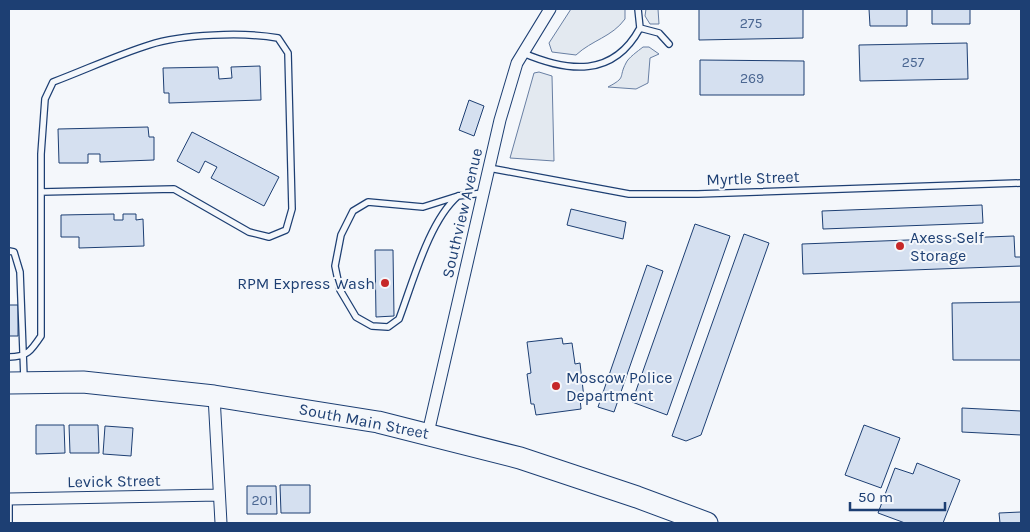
<svg xmlns="http://www.w3.org/2000/svg" width="1030" height="532" viewBox="0 0 1030 532" font-family="Karla,sans-serif">
	<style>
		.green { fill: #e3e9f0; stroke: #687fa3 }
		.building { fill: #d5e0f0; stroke: #1d3f73 }
		.lines { fill: none; stroke-linecap: round; stroke-linejoin: round }
		.lane-casing { stroke: #1d3f73; stroke-width: 8 }
		.street-casing { stroke: #1d3f73; stroke-width: 13 }
		.highway-casing { stroke: #1d3f73; stroke-width: 23 }
		.lane { stroke: #f4f7fb; stroke-width: 5.5 }
		.street { stroke: #f4f7fb; stroke-width: 11 }
		.highway { stroke: #f4f7fb; stroke-width: 21 }
		.poi-dot { fill: #c62828; stroke: #f4f7fb; stroke-width: 2 }
		.labels { text-anchor: middle; dominant-baseline: central; stroke-width: 4; stroke-linejoin: round; paint-order: stroke }
		.number-label { font-size: 14px; fill: #4b6792 }
		.street-label { font-size: 16px; fill: #1d3f73; stroke: #f4f7fb }
		.poi-label { font-size: 16px; fill: #1d3f73; stroke: #f4f7fb; text-anchor: start }
	</style>
	<rect width="100%" height="100%" fill="#f4f7fb"/>
	<path class="green" d="M571 9H625V19C612 37 592 40 576 55L552 52 549 43Z
		M646 9H658L659 24H650L645 16Z
		M643 47H649L659 54 650 58 648 83 636 89 608 87C627 77 618 78 626 63 628 58 638 51 643 47Z
		M539 72 552 76 554 161 510 158 534 73Z"/>
	<path class="building" d="M699 9H803V38L699 40Z
		M869 9H907V26H870Z
		M932 9H970V24H932Z
		M967 43 968 79 860 81 859 45Z
		M700 60 804 61V95H700Z
		M260 66 261 100 169 103V93H164L163 68 218 67 219 79 232 78 231 67Z
		M469 100 484 106 474 136 459 130Z
		M148 127 149 137H154V160L100 162V154H88V163H59L58 129Z
		M192 132 279 177 264 206 211 178 217 167 205 161 199 173 177 161Z
		M982 205 983 223 823 229 822 211Z
		M571 209 626 222 623 239 567 225Z
		M114 214V220H123V214H136V220L143 219 144 246 79 248V237H61V215Z
		M695 224 730 236 667 415 632 402Z
		M744 234 769 243 701 435 686 441 672 436Z
		M1014 236 1015 257H1021V266L803 274 802 244Z
		M375 250H393L394 316 376 317Z
		M647 265 663 271 614 412 598 407Z
		M1021 302V360H953L952 303Z
		M9 305H18V336H9Z
		M562 338 563 344 572 343 575 364 580 363 584 398H580L581 409 536 415 534 404H531L527 374 531 373 527 342Z
		M962 408 1021 411V435L962 432Z
		M36 425H64L65 453 36 454Z
		M69 425H98L99 453H70Z
		M864 425 900 438 881 488 845 475Z
		M105 426 133 428 131 456 103 454Z
		M917 463 960 480 943 523H905L878 513 895 468 913 474Z
		M280 485H310V513H281Z
		M247 486H276L277 514H247Z
		M1021 512V523H1000L999 513Z"/>
	<g class="lines">
		<defs>
			<path id="lane" d="M638 9 640 28
				M523 53C568 72 613 78 640 28L659 33 669 44
				M489 168 629 194H698L1021 183
				M458 196C429 221 413 282 399 319L388 327 372 326 356 317 340 290 335 266 341 235 353 211 368 202 423 207 458 196 483 193
				M9 251 14 252 20 272 24 378
				M9 357C27 357 31 351 41 336V154L45 99 53 82C85 70 117 55 149 45 182 34 244 32 278 38L288 53 292 209 286 230 269 237 249 232 174 189 41 192
				M9 505V523"/>
			<path id="street" d="M214 396 221 523
				M428 433 500 120 517 63 550 9
				M9 499 219 495"/>
			<path id="highway" d="M9 383 83 382 214 396 378 422 520 458 637 497 707 523"/>
		</defs>
		<use href="#lane" class="lane-casing"/>
		<use href="#street" class="street-casing"/>
		<use href="#highway" class="highway-casing"/>
		<use href="#lane" class="lane"/>
		<use href="#street" class="street"/>
		<use href="#highway" class="highway"/>
	</g>
	<g class="poi-dot">
		<circle cx="900" cy="246" r="5"/>
		<circle cx="385" cy="283" r="5"/>
		<circle cx="556" cy="386" r="5"/>
	</g>
	<g class="labels">
		<g class="number-label">
			<text x="751" y="23">275</text>
			<text x="913" y="62">257</text>
			<text x="752" y="78">269</text>
			<text x="262" y="500">201</text>
		</g>
		<g class="street-label">
			<text transform="translate(753 178) rotate(-2)">Myrtle Street</text>
			<text transform="translate(462 213) rotate(-77)">Southview Avenue</text>
			<text transform="translate(364 421) rotate(11)">South Main Street</text>
			<text transform="translate(114 481) rotate(-1)">Levick Street</text>
		</g>
		<g class="poi-label">
			<text x="910" y="237">Axess Self<tspan x="910" dy="18">Storage</tspan></text>
			<text x="375" y="283" text-anchor="end">RPM Express Wash</text>
			<text x="566" y="377">Moscow Police<tspan x="566" dy="18">Department</tspan></text>
		</g>
	</g>
	<rect width="1030" height="532" fill="none" stroke="#1d3f73" stroke-width="20"/>
	<path d="M850 502v8h95v-8" fill="none" stroke="#1d3f73" stroke-width="2.5"/>
	<text x="858" y="502" font-size="15" fill="#1d3f73" stroke="#f4f7fb" stroke-width="4" paint-order="stroke">50 m</text>
</svg>
